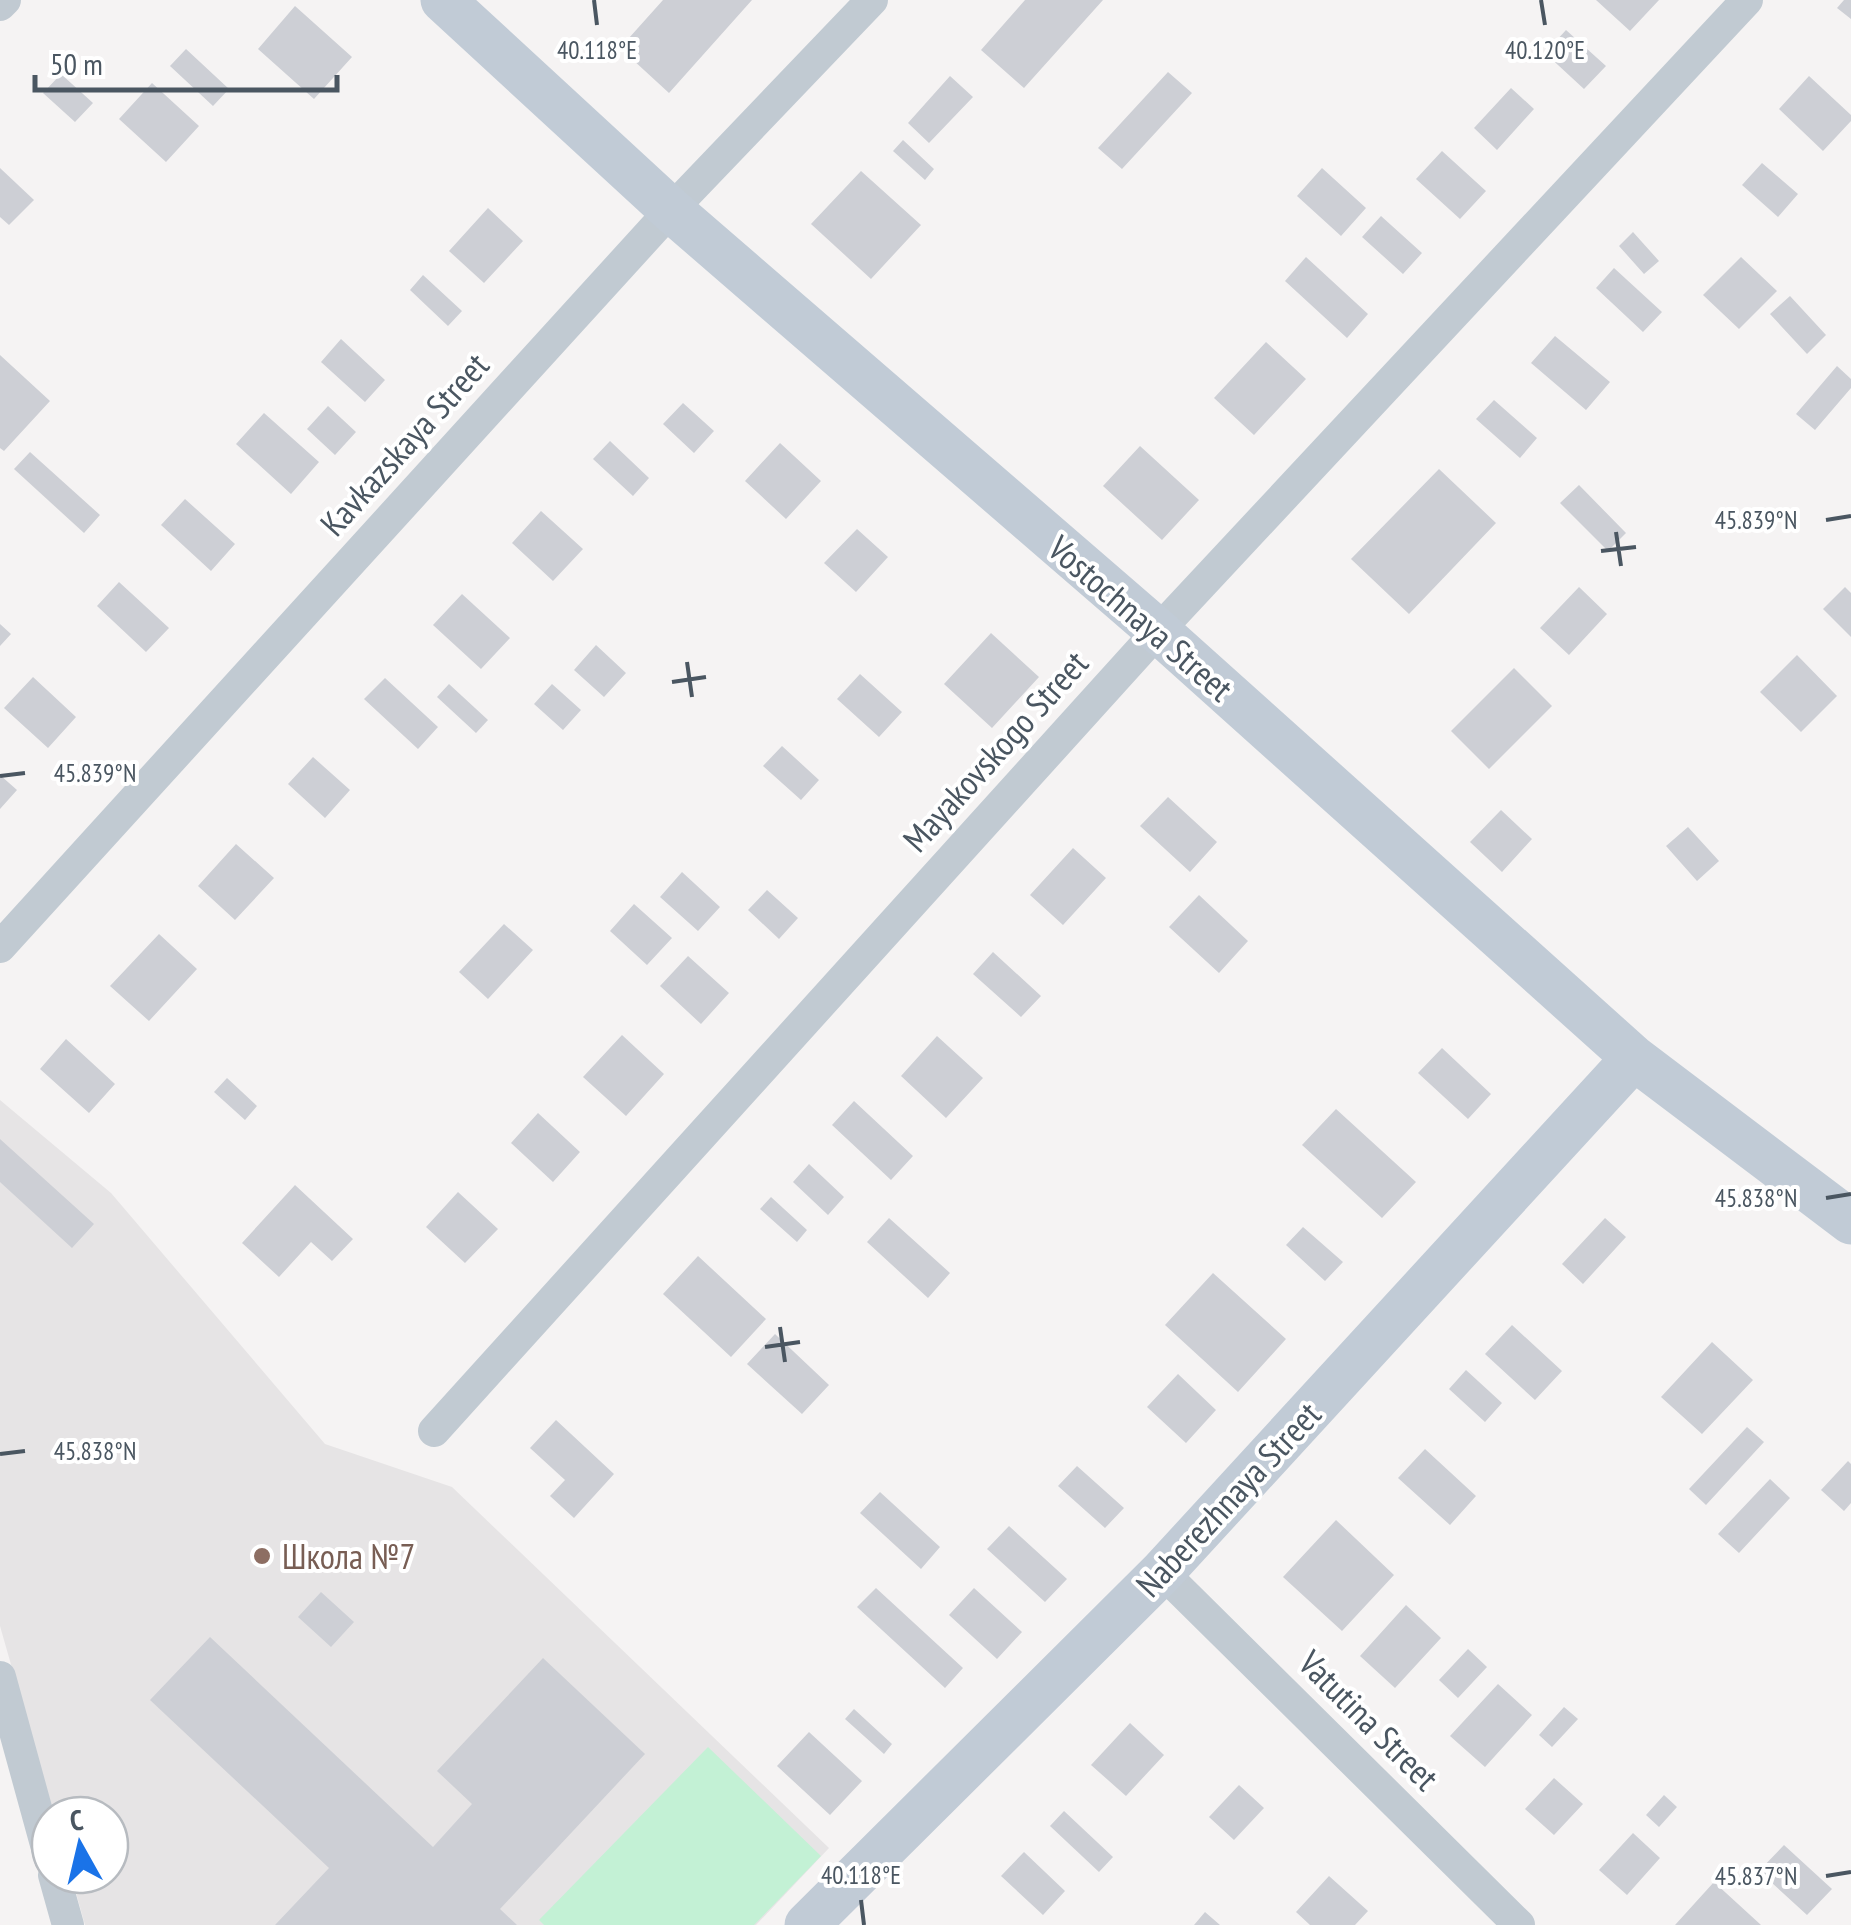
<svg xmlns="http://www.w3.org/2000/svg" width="1851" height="1925" viewBox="0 0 1851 1925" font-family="'PT Sans Narrow',sans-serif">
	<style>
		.education { fill: #e6e4e5 }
		.green { fill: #c3f1d5 }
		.building { fill: #cdcfd5 }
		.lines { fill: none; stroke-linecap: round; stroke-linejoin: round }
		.street { stroke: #c1cad2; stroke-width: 32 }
		.secondary { stroke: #c1cbd6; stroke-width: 45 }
		.ticks { fill: none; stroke: #4a5661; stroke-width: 4 }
		.education-dot { fill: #8d6e63; stroke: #fff; stroke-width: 4 }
		.labels { text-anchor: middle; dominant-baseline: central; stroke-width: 8; stroke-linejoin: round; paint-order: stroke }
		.street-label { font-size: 35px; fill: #4a5661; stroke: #fff }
		.education-label { font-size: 35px; fill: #785e54; stroke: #fff; text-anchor: start }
		.ticks-label { font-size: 25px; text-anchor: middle; fill: #4a5661; stroke: #fff; stroke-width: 8; stroke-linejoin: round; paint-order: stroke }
	</style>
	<rect width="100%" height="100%" fill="#f5f3f3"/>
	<path class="education" d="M0 1100 111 1193 325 1444 452 1487 829 1848 756 1925H85L71 1875H110V1815H54L0 1626Z"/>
	<path class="green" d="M708 1747 821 1856 754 1925H544L539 1920Z"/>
	<path class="building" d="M663 0H752L669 93 620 48Z
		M1025 0H1103L1024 88 981 50Z
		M1596 0H1659L1630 31Z
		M1844 0H1851V19L1837 8Z
		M295 6 352 57 314 99 258 49Z
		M1566 30 1606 66 1584 89 1545 53Z
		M186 49 229 89 213 106 170 66Z
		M1168 72 1192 93 1122 169 1098 148Z
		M61 74 93 103 75 122 43 93Z
		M950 76 973 97 929 143 908 123Z
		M1809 76 1851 115V121L1823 151 1779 109Z
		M152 83 199 126 166 162 119 119Z
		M1511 88 1534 109 1497 150 1474 128Z
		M903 140 934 169 925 180 893 151Z
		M1442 151 1486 191 1460 219 1416 179Z
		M1762 163 1798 194 1778 217 1742 185Z
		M0 168 34 200 9 225 0 217Z
		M1322 168 1366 208 1341 236 1297 196Z
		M861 171 921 225 871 279 811 224Z
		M488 208 523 241 484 283 449 251Z
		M1381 216 1422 253 1403 274 1362 237Z
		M1633 232 1659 261 1644 274 1619 246Z
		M1306 257 1368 314 1347 338 1285 281Z
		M1741 257 1777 291 1739 329 1703 295Z
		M1614 268 1662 312 1643 332 1596 288Z
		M423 275 462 311 448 326 410 290Z
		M1790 296 1826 335 1807 354 1770 314Z
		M1555 336 1610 382 1586 410 1531 363Z
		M341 339 385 380 365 402 321 362Z
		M1266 342 1306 379 1254 435 1214 398Z
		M0 355 50 401 4 451 0 448Z
		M1837 366 1851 379V388L1815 430 1796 414Z
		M1494 400 1537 438 1520 458 1476 419Z
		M683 403 714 431 694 453 663 424Z
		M328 406 356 432 335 455 307 429Z
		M264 413 319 462 291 494 236 444Z
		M610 441 649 478 633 496 593 459Z
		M780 443 821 481 786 519 745 481Z
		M1140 446 1199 500 1162 540 1103 486Z
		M30 452 100 515 84 533 14 469Z
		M1439 469 1496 523 1409 614 1351 559Z
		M1579 485 1626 533 1608 551 1560 503Z
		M185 499 235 544 211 571 161 525Z
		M541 511 583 549 553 581 512 543Z
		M857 529 888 557 856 592 824 563Z
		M119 582 169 628 146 652 97 606Z
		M1579 587 1607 614 1569 655 1540 628Z
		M1845 587 1851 593V637L1823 609Z
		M462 594 510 638 481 669 433 625Z
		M0 624 11 634 0 646Z
		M991 633 1039 677 992 728 944 684Z
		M596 645 626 673 604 697 574 670Z
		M1797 655 1837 696 1801 732 1760 692Z
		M1514 668 1552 706 1489 769 1451 731Z
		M860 674 902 712 879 737 837 699Z
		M33 677 76 717 48 748 4 708Z
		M385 678 438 727 418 749 364 699Z
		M449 684 488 720 476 733 437 697Z
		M552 684 581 710 563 730 534 704Z
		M782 746 819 780 801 800 763 766Z
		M313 757 350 790 325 818 288 784Z
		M0 775 17 790 0 809Z
		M1168 797 1217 842 1190 872 1140 826Z
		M1501 810 1532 839 1502 872 1470 842Z
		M1688 827 1719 861 1697 881 1666 846Z
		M236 844 274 878 235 920 198 886Z
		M1073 848 1106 878 1063 925 1030 895Z
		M682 872 720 907 698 931 660 897Z
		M767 890 798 918 779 939 748 910Z
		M1199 895 1248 941 1219 973 1169 927Z
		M634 904 672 938 647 965 610 931Z
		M504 924 533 950 488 999 459 972Z
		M159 934 197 969 149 1021 110 986Z
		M993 952 1041 996 1021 1017 973 974Z
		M688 956 729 993 701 1024 660 986Z
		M622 1035 664 1074 626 1116 583 1077Z
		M937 1036 983 1078 946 1118 901 1076Z
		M66 1039 115 1084 89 1113 40 1069Z
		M1442 1048 1491 1094 1468 1119 1418 1073Z
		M227 1078 257 1106 245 1120 214 1092Z
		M854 1101 913 1156 891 1180 832 1125Z
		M1336 1109 1416 1182 1382 1218 1302 1145Z
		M538 1113 580 1152 553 1182 511 1143Z
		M0 1139 94 1224 72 1248 0 1182Z
		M809 1164 844 1197 828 1215 793 1182Z
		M295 1185 353 1239 332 1261 311 1242 279 1277 242 1243Z
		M458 1192 498 1229 465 1263 426 1227Z
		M771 1197 807 1230 797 1242 760 1209Z
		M889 1218 950 1273 928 1298 867 1242Z
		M1605 1218 1626 1237 1583 1284 1562 1264Z
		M1303 1227 1343 1262 1325 1281 1286 1245Z
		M698 1256 766 1319 731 1357 663 1294Z
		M1213 1273 1286 1339 1238 1392 1165 1325Z
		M1512 1325 1562 1371 1535 1400 1485 1354Z
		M775 1334 829 1385 802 1414 747 1364Z
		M1712 1342 1753 1380 1702 1434 1661 1397Z
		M1466 1370 1502 1403 1485 1422 1449 1389Z
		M1178 1374 1216 1410 1186 1443 1147 1407Z
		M556 1420 614 1474 574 1518 550 1496 565 1480 530 1448Z
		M1747 1427 1764 1442 1706 1505 1689 1489Z
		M1425 1449 1476 1496 1450 1525 1398 1478Z
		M1848 1461 1851 1464V1503L1844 1511 1821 1490Z
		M1077 1466 1124 1508 1105 1528 1058 1486Z
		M1770 1479 1790 1498 1739 1553 1718 1534Z
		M880 1492 940 1547 921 1569 860 1513Z
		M1336 1520 1394 1575 1342 1631 1283 1577Z
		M1009 1526 1067 1579 1045 1602 987 1549Z
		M876 1588 963 1668 945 1688 857 1607Z
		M974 1588 1022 1632 997 1659 949 1615Z
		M321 1592 354 1622 331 1647 298 1617Z
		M1406 1605 1441 1638 1395 1688 1360 1656Z
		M210 1637 433 1847 472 1804 437 1771 543 1658 645 1754 500 1909 517 1925H275L329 1868 150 1700Z
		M1468 1649 1487 1667 1458 1698 1439 1680Z
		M1498 1684 1532 1715 1485 1767 1450 1736Z
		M1564 1707 1578 1719 1552 1747 1539 1735Z
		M854 1709 892 1744 884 1754 845 1719Z
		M1130 1723 1164 1755 1126 1796 1091 1765Z
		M809 1732 862 1781 830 1815 777 1766Z
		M1554 1778 1583 1804 1554 1835 1525 1809Z
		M1239 1785 1264 1808 1234 1840 1209 1817Z
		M1664 1795 1677 1807 1659 1827 1646 1815Z
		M1064 1811 1113 1857 1099 1872 1050 1826Z
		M1633 1833 1660 1858 1627 1895 1599 1870Z
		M1784 1845 1832 1889 1807 1915 1759 1871Z
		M1024 1852 1065 1891 1043 1915 1001 1876Z
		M1329 1876 1368 1911 1355 1925H1310L1296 1912Z
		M1714 1882 1761 1925H1675Z
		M1205 1912 1220 1925H1194Z"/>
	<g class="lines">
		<path class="street" d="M0 5 5 0
			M0 947 671 210 872 0
			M434 1431 1158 631 1747 0
			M1162 1572 1519 1925
			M0 1677 50 1859
			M54 1875 68 1925"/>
		<path class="secondary" d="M443 0 671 210 1158 631 1634 1058 1851 1222
			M807 1925 1162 1572 1634 1058"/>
	</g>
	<path class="ticks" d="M594 0 597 25M1541 0 1545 25M1826 520 1851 516M1616 532 1621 566M1601 551 1636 547M687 662 692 697M672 682 706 677M0 776 25 773M1826 1198 1851 1194M780 1327 785 1362M765 1347 800 1342M0 1454 25 1451M1826 1876 1851 1872M861 1900 864 1925"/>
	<circle class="education-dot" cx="262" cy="1556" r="10"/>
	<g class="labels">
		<g class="street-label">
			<text transform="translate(404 444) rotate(-48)">Kavkazskaya Street</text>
			<text transform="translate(1141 618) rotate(41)">Vostochnaya Street</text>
			<text transform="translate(995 751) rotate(-48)">Mayakovskogo Street</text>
			<text transform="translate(1228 1499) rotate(-47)">Naberezhnaya Street</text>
			<text transform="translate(1369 1720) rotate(45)">Vatutina Street</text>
		</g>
		<g class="education-label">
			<text x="282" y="1556">Школа №7</text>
		</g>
	</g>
	<g class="ticks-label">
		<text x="597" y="59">40.118°E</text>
		<text x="1545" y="59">40.120°E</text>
		<text x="1756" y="529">45.839°N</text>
		<text x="95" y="782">45.839°N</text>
		<text x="1756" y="1207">45.838°N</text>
		<text x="95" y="1460">45.838°N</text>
		<text x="861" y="1884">40.118°E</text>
		<text x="1756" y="1885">45.837°N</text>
	</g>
	<g transform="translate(80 1845) rotate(352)"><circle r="48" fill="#ffffff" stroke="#b7bbc0" stroke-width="2.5"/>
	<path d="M0-8L18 38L0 25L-18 38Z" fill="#1a73e8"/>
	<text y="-15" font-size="28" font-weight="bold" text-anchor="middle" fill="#4a5661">С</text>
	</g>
	<path d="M35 75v15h302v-15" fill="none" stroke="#4a5661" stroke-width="5"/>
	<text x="50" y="75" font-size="30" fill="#4a5661" stroke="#ffffff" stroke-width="8" paint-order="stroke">50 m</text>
</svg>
